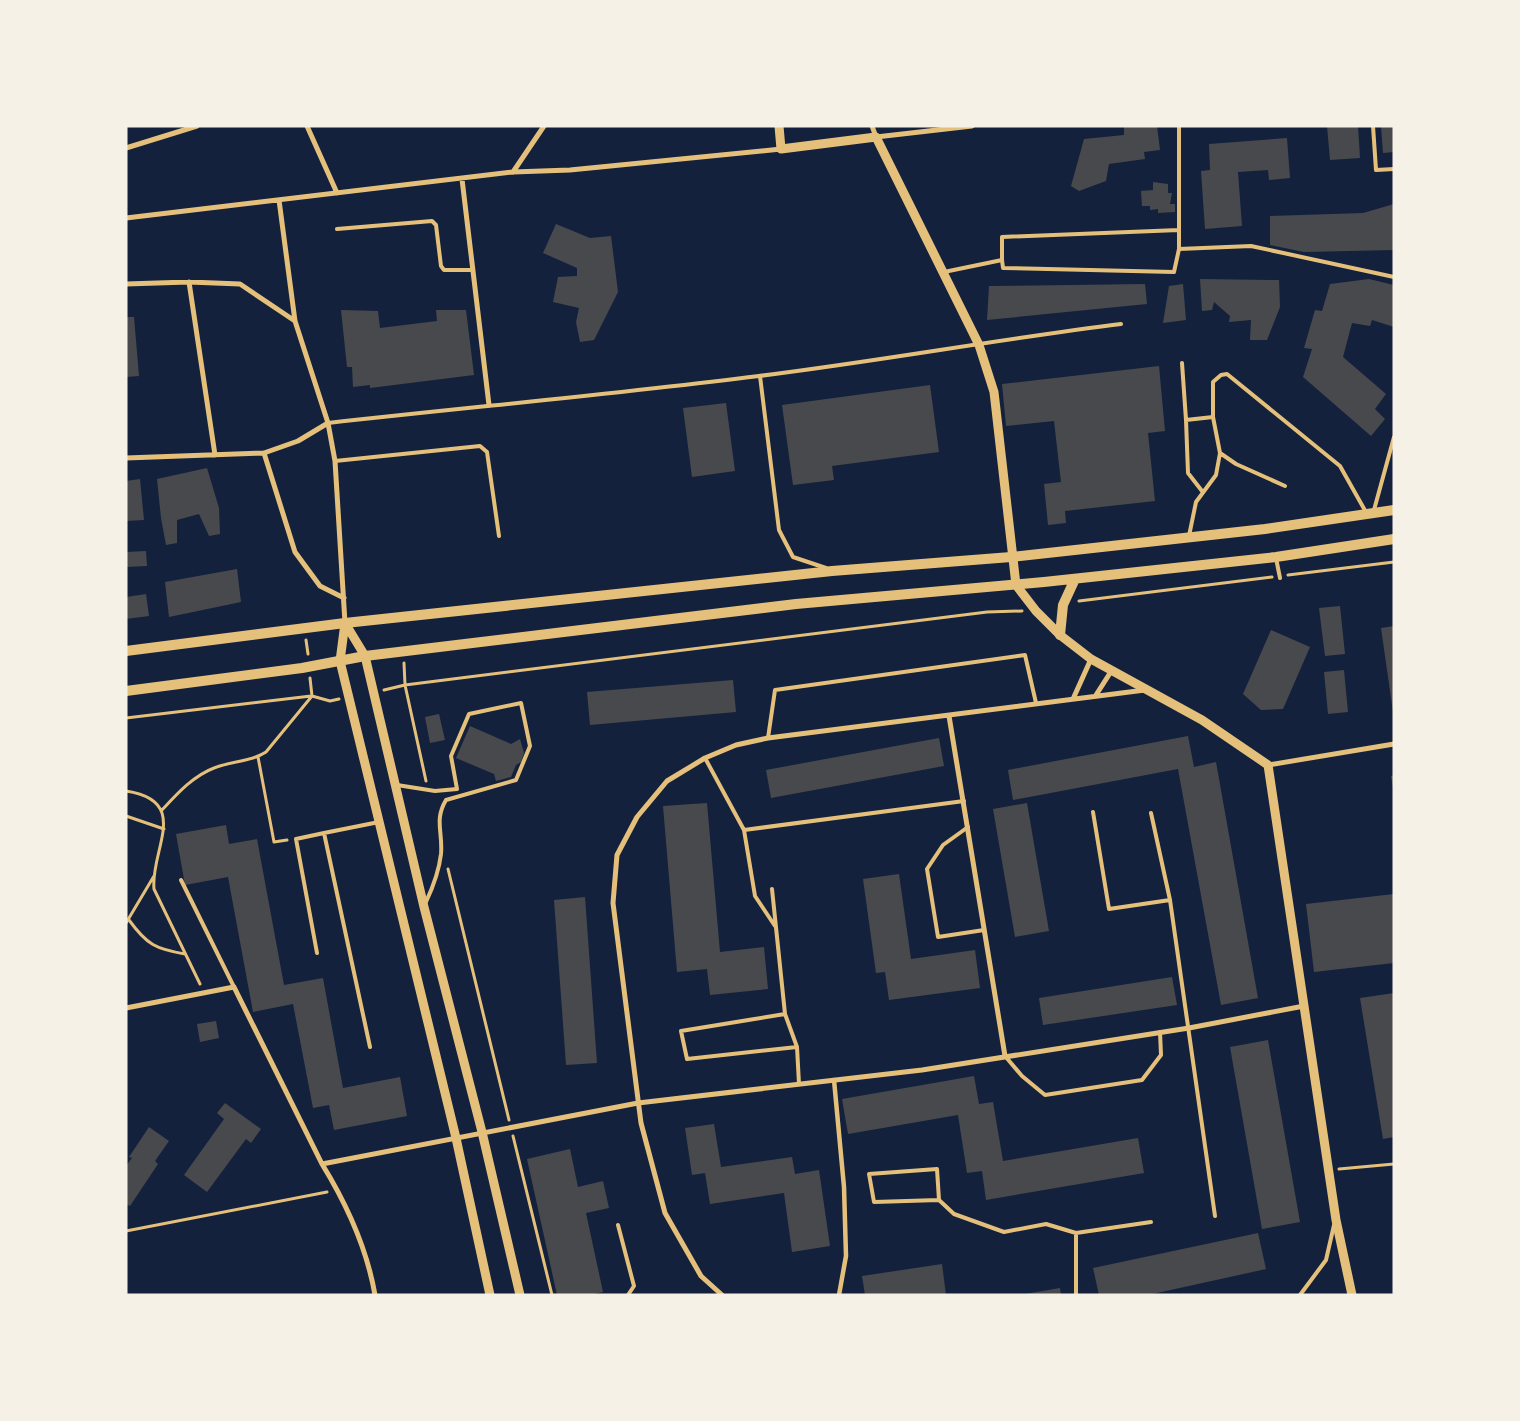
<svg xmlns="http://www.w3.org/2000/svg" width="1520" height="1421" viewBox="0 0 1520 1421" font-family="'Open Sans',sans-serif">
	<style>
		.building { fill: #48494c }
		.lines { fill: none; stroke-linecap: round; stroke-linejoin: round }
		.path { stroke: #e5c07b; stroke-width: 3 }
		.service { stroke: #e5c07b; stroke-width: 4 }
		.pedestrian { stroke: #e5c07b; stroke-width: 4.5 }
		.minor { stroke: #e5c07b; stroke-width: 5 }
		.tertiary { stroke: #e5c07b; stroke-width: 9 }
		.secondary { stroke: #e5c07b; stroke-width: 10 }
	</style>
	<rect width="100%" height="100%" fill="#14213d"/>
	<path class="building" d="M1157 126 1160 150 1144 152 1145 159 1109 164 1106 181 1079 191 1071 186 1084 139 1124 135V127L1130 126Z
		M1327 126H1358L1360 158 1330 160Z
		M1381 126H1394V152L1383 153Z
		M1287 138 1290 178 1269 180 1268 170 1238 172 1242 226 1205 229 1201 171 1210 170 1209 144Z
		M1153 182 1168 184V193H1172L1170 204H1175V212L1158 213V209L1150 210V206H1142L1141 191 1153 190Z
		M1394 204V250L1304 252 1270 245V216L1363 213Z
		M556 224 590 238 611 236 618 292 594 340 580 342 576 322 579 308 553 302 558 277 577 276V268L543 253Z
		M1200 279 1279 280 1280 307 1267 340H1250L1251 320 1229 322 1230 316 1214 302 1212 310 1202 311Z
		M1369 279 1394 285V327L1372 320 1370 326 1352 323 1343 357 1386 394 1375 409 1385 419 1371 436 1303 377 1312 349 1304 348 1315 310 1322 311 1330 284Z
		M1145 284 1147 304 987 320 989 286Z
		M1183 284 1186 320 1163 323 1169 286Z
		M341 310 378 311 380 328 437 321 436 310H466L474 375 370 388V385L353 387 352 367H347Z
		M126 317H134L139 376 126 377Z
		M1159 366 1165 431 1148 433 1155 501 1065 511 1066 523 1048 525 1044 484 1061 482 1054 421 1006 426 1002 384Z
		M930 385 939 452 832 466 834 480 793 485 782 405Z
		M726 403 735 471 692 477 683 408Z
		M207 468 219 508 220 534 209 536 199 514 177 520V543L166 545 161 518 157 479Z
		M140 479 144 520 126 521V481Z
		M146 551 147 566 126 567V552Z
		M237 569 241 602 169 617 165 582Z
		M146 594 149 616 126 619V597Z
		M1340 606 1345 654 1325 656 1319 608Z
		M1394 626V712H1393L1381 628Z
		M1271 630 1310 647 1283 709 1261 710 1243 694Z
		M1344 670 1348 712 1328 714 1324 672Z
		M733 680 736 712 590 725 587 692Z
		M439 714 445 740 430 743 425 717Z
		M470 726 511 744 520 739 524 753 521 762 516 765 511 777 496 781 494 774 456 758Z
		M1188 736 1194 767 1216 762 1258 998 1221 1005 1178 769 1013 800 1008 770Z
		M939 738 944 766 771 798 766 770Z
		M1394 775V788H1393L1391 776Z
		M707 803 720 952 764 947 768 989 710 995 707 969 677 972 663 806Z
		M1027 803 1049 931 1015 937 993 809Z
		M226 825 229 844 257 839 284 985 323 978 343 1088 400 1077 407 1116 334 1130 329 1105 313 1108 293 1004 253 1012 228 877 185 885 176 834Z
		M899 874 911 959 975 950 980 988 889 1000 885 972 876 973 863 879Z
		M1394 894V963L1314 972 1306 904Z
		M585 897 597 1063 566 1065 554 900Z
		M1172 977 1177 1005 1043 1025 1039 998Z
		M1394 993V1137L1383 1139 1360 998Z
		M216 1021 219 1038 200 1042 197 1024Z
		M1268 1040 1300 1222 1262 1229 1230 1047Z
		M974 1076 979 1104 993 1102 1003 1161 1138 1138 1144 1173 986 1200 982 1171 967 1173 958 1115 848 1134 842 1099Z
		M225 1103 261 1129 251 1143 246 1139 207 1192 184 1175 224 1119 217 1113Z
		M714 1124 721 1167 792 1157 795 1174 819 1170 830 1246 792 1252 784 1193 710 1204 705 1173 692 1175 685 1128Z
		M149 1127 169 1141 155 1161 158 1164 130 1206 126 1204V1166L132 1158 129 1157Z
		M570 1149 578 1187 603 1181 609 1208 586 1213 603 1292 589 1295H557L527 1159Z
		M1258 1233 1266 1269 1148 1295H1099L1093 1268Z
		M942 1264 946 1295H865L862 1276Z
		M1060 1288 1061 1295H1025V1294Z"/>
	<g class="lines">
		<path class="path" d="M1288 575 1394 562
			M1079 601 1272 577
			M306 640 308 654
			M310 678 312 696 330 701 339 699
			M384 690 405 685 404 663
			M126 718 311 696
			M258 757 274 842 287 840
			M426 781 405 685 987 612 1022 611
			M126 791C192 801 150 850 154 889L200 984
			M162 810C177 794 193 776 214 768 231 761 251 762 266 752L312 696
			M126 816 164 829
			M448 869 509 1120
			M129 920C147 945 156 949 185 954
			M126 923 154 876
			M513 1136 552 1295
			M1339 1169 1394 1164
			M126 1231 327 1192"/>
		<path class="service" d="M1373 126 1376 170 1394 169
			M337 229 432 221 436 225 441 266 444 270H473
			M1179 249 1251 246 1394 277
			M1002 260V237L1179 230
			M944 272 1002 260 1003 268 1174 272 1179 249V126
			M1182 363 1186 420 1213 417V382L1221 375 1227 374 1340 466 1367 514
			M760 376 779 530 793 557 826 568
			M1186 420 1188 473 1202 491
			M328 423C471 407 616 394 759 376 880 361 1000 339 1121 324
			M1220 453 1236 464 1285 486
			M335 461 480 446 487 452 499 536
			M1374 510 1394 437
			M1189 536 1196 502 1216 475 1220 453 1213 417
			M1276 558 1280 578
			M768 738 775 690 1025 655 1036 703
			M705 758 744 830 964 801
			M397 785 435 791 457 789 451 756 469 714 521 703 530 746 516 780 446 800C434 820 443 832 441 854 439 871 433 887 426 902
			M1093 812 1109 909 1170 900
			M1151 813 1170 900 1215 1216
			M968 827 943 845 927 869 938 937 984 930
			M744 830 755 896 775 926
			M181 880 234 987
			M772 889 785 1014 797 1047 799 1084
			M317 953 296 839 324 833
			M785 1014 681 1031 687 1059 797 1047
			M370 1047 324 833 379 822
			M1005 1056 1022 1076 1045 1095 1142 1080 1161 1055 1160 1032
			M939 1200 937 1169 869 1174 874 1202 939 1200 954 1214 1004 1232 1046 1224 1076 1233
			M618 1225 634 1286 628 1295
			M1076 1295V1233L1151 1222
			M1300 1295 1326 1260 1334 1225"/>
		<path class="pedestrian" d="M834 1080 844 1187 846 1256 839 1295"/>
		<path class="minor" d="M307 126 337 193
			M872 126 876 137 972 126
			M126 148 197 126
			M513 172 544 126
			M462 179 489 405
			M279 200 295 321 328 423 335 461 345 623
			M126 218 513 172 570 170 781 149
			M189 282 215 455
			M126 284 189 282 240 284 295 321
			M264 453 295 552 320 586 344 598
			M126 458 264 453 298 441 328 423
			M1096 695 1112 670
			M1073 699 1091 659
			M949 716 1005 1056
			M1268 765 1394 744
			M126 1008 234 987 322 1164C346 1203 367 1249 375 1295
			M322 1164 638 1103 922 1070 1189 1028 1304 1006
			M722 1295 701 1276 665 1213 641 1123 613 903 617 855 637 817 667 781 705 758 736 745 768 738 1145 690"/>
		<path class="tertiary" d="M779 126 781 149 876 137 979 345 994 392 1016 585 1036 611 1060 635 1091 659 1202 720 1268 765 1336 1220 1352 1295
			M345 623 365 656 424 907 482 1132 520 1295
			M345 623 340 661 456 1138 490 1295"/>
		<path class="secondary" d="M1060 635 1063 605 1075 579
			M126 651 345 623 832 571 1011 557 1265 529 1394 510
			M126 691 302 668 365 656 796 604 1044 582 1276 557 1394 539"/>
	</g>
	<rect width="1520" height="1421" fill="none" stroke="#f6f1e7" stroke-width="255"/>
</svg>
